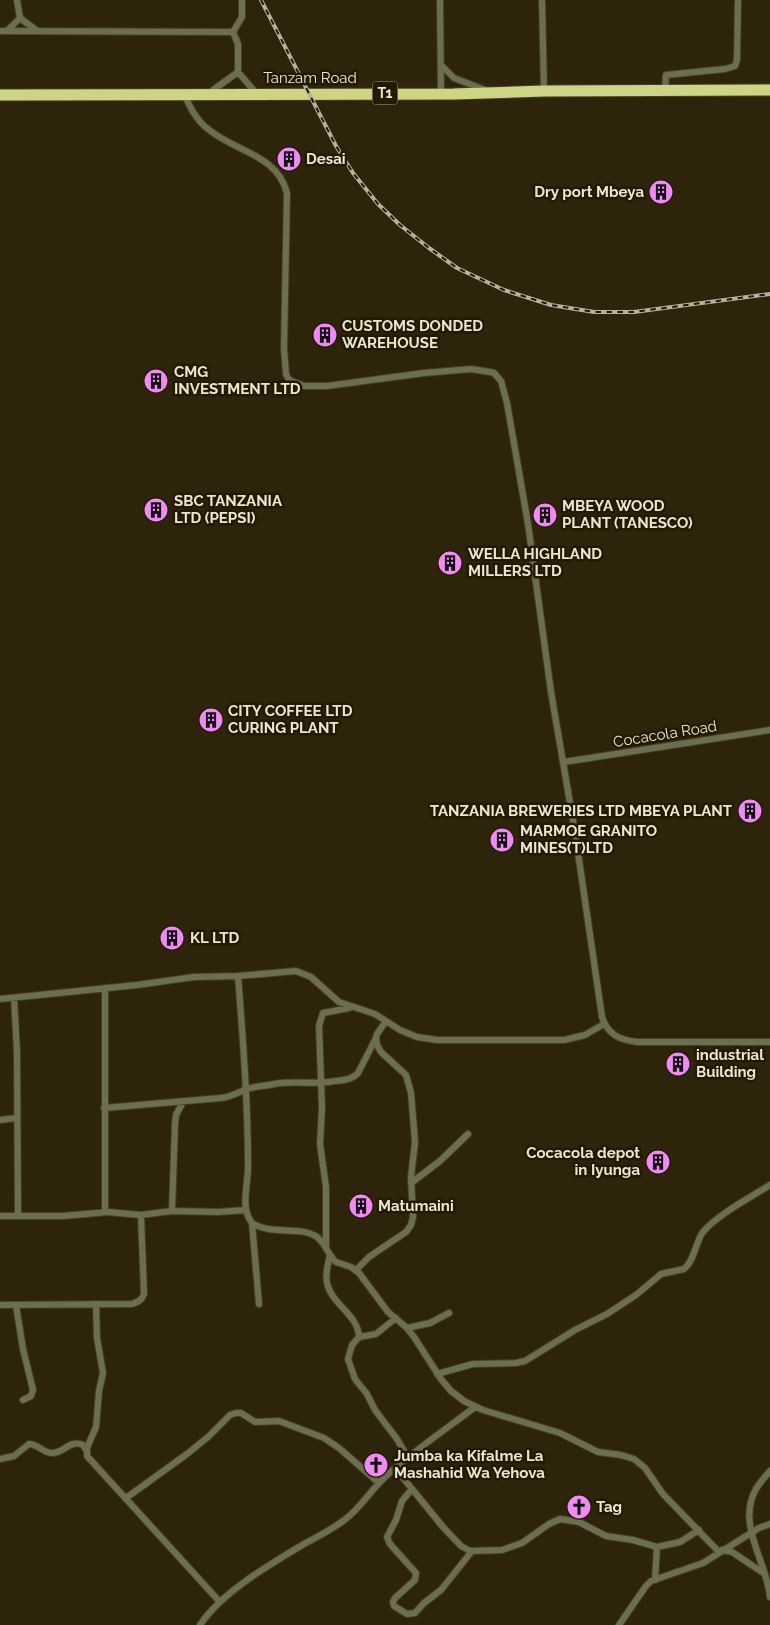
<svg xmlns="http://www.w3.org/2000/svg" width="770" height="1625" viewBox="0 0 770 1625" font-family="Raleway,sans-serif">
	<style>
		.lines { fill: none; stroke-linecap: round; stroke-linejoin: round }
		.street-casing { stroke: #483f27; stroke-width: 8 }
		.highway-casing { stroke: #483f27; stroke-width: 13 }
		.street { stroke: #6b6e4f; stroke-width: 6 }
		.highway { stroke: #cdd484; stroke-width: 11 }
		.rail-casing { stroke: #b8b19f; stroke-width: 4 }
		.rail { stroke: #241a03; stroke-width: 2; stroke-dasharray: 5.5; stroke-linecap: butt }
		.labels { text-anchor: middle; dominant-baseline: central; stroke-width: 5; stroke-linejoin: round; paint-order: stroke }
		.shield { fill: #241a03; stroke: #afa897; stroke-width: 1 }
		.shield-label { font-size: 14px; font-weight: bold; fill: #ebe5d6 }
		.street-label { font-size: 15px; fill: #ebe5d6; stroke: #241a03 }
		.poi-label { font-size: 15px; font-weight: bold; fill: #ebe5d6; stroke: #241a03; text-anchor: start }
	</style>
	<rect width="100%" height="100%" fill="#2e240b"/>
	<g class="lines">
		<defs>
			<path id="street" d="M440 0 441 94
				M542 0 544 91
				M20 18 36 30
				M0 31 233 32 238 44V72L256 93
				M7 31 20 18 17 0
				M233 32 242 17V0
				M441 65 454 78 485 90
				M665 90 666 75 725 69 735 66 737 60 738 0
				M209 93 238 72
				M184 94C190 107 196 120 208 129 235 152 277 154 287 193L284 349 286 374 289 380 304 386H327L424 373 471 369 490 372 494 373 501 381 507 403 528 524 551 692 575 832 602 1017C608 1035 620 1040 637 1042H770
				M564 762 770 730
				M238 976C243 1040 248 1103 248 1167 248 1185 240 1208 252 1223 272 1236 299 1225 317 1237 326 1244 328 1255 336 1262L351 1267 359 1273 388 1312 407 1328 414 1337 441 1379 451 1391 464 1401 483 1410 560 1433 598 1452 621 1455 634 1459 645 1468 663 1494 719 1552
				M105 988V1212
				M14 998 17 1052 18 1216
				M0 999 137 985 194 977 238 976 296 971 311 977 339 1002 375 1014 400 1030 417 1037 437 1040H564L585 1035 604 1024
				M104 1108 221 1098C231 1097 238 1092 247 1089 255 1086 266 1086 274 1084 292 1081 311 1084 329 1082 339 1080 351 1081 358 1073L376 1038
				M0 1120 17 1118
				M411 1183 440 1161 468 1134
				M172 1211 175 1124 176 1115 183 1102
				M0 1216H63L108 1212 141 1215 172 1211 218 1212 246 1210
				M252 1223 259 1304
				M326 1246V1187L320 1144 322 1108 319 1026 323 1013 349 1008
				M330 1255C328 1264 325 1273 327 1283 331 1304 358 1314 359 1337
				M356 1270 369 1257 406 1232 411 1225 413 1217 411 1177 415 1142 411 1093 406 1075 381 1052 377 1045 376 1038 377 1034 386 1021
				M96 1304 97 1338 103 1373 99 1391 96 1427 87 1448V1456L219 1601
				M0 1305 132 1304C138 1302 142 1300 144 1294L141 1215
				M16 1305 23 1349 33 1390 31 1396 23 1400
				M396 1318 376 1334 359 1337 352 1345 348 1359 355 1379 367 1394 375 1410 397 1439 408 1458
				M407 1328 430 1323 449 1313
				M437 1374 473 1364 516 1363 525 1361 575 1330 607 1314 636 1295 661 1274 684 1269C695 1260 695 1243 703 1232 717 1215 751 1197 770 1185
				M0 1459 14 1456 29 1444C38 1444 43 1453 52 1453 64 1453 70 1439 83 1445L87 1451
				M395 1468 443 1527 461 1546 470 1551 502 1550 522 1543 549 1524 560 1519 579 1522 606 1536 633 1540 657 1547 680 1542 699 1530
				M770 1471C765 1477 760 1482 756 1489 736 1524 767 1562 770 1597
				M412 1489 402 1501 396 1520 387 1537 390 1544 416 1573 415 1580 395 1598 393 1602 394 1606 407 1614 415 1613 424 1603 441 1590 472 1551
				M126 1498 187 1454 208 1437 230 1415 236 1413H241L255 1422 279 1421 324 1438 339 1448 379 1483
				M722 1550 732 1552 765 1574
				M655 1580 657 1547
				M200 1625C222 1592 269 1565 304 1544 317 1537 331 1530 343 1521 360 1509 370 1491 385 1477 413 1451 445 1430 475 1407
				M619 1625 646 1586 651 1581 703 1563 759 1528 770 1524"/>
			<path id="highway" d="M0 95 454 94 544 91 770 90"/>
		</defs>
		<use href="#street" class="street-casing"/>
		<use href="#highway" class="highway-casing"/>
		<use href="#street" class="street"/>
		<use href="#highway" class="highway"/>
		<defs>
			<path id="rail" d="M261 0 336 146 353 173 378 204 400 225 429 248 457 268 504 290 551 305 594 312H634L770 294"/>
		</defs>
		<use href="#rail" class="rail-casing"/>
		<use href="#rail" class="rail"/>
	</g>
	<defs>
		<symbol id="building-disc" viewBox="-11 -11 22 22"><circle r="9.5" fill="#f08bf5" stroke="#241a03"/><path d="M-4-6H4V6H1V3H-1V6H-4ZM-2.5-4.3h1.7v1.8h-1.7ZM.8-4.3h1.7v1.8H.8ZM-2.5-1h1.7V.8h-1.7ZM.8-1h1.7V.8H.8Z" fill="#111"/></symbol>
		<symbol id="church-disc" viewBox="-11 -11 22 22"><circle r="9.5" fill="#f08bf5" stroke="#241a03"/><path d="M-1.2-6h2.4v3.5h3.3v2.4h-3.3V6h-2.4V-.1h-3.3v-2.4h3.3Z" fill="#111"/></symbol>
	</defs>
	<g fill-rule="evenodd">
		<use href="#building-disc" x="275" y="145" width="28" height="28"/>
		<use href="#building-disc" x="647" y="178" width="28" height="28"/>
		<use href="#building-disc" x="311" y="321" width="28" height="28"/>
		<use href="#building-disc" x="142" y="367" width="28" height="28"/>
		<use href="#building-disc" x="142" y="496" width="28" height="28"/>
		<use href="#building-disc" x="531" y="501" width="28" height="28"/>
		<use href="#building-disc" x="436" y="549" width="28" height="28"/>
		<use href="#building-disc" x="197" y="706" width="28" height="28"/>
		<use href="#building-disc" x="736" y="797" width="28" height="28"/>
		<use href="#building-disc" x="488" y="826" width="28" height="28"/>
		<use href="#building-disc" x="158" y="924" width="28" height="28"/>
		<use href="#building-disc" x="664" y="1050" width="28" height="28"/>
		<use href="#building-disc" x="644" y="1148" width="28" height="28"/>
		<use href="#building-disc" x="347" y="1192" width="28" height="28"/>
		<use href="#church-disc" x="362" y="1451" width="28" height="28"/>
		<use href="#church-disc" x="565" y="1493" width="28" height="28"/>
	</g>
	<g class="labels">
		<rect class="shield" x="372.5" y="81.5" width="25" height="23" rx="4"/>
		<g class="shield-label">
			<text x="385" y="93">T1</text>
		</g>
		<g class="street-label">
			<text x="310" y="78">Tanzam Road</text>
			<text transform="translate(665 734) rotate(-9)">Cocacola Road</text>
		</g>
		<g class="poi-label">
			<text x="306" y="159">Desai</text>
			<text x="644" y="192" text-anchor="end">Dry port Mbeya</text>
			<text x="342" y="326">CUSTOMS DONDED<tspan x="342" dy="17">WAREHOUSE</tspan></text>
			<text x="174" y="372">CMG<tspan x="174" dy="17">INVESTMENT LTD</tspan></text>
			<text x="174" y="501">SBC TANZANIA<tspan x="174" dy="17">LTD (PEPSI)</tspan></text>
			<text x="562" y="506">MBEYA WOOD<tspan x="562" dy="17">PLANT (TANESCO)</tspan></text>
			<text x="468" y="554">WELLA HIGHLAND<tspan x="468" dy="17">MILLERS LTD</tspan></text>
			<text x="228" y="711">CITY COFFEE LTD<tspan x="228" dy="17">CURING PLANT</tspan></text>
			<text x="732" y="811" text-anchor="end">TANZANIA BREWERIES LTD MBEYA PLANT</text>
			<text x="520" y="831">MARMOE GRANITO<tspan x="520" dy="17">MINES(T)LTD</tspan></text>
			<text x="190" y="938">KL LTD</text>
			<text x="696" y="1055">industrial<tspan x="696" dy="17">Building</tspan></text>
			<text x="640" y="1153" text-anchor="end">Cocacola depot<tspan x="640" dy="17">in Iyunga</tspan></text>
			<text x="378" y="1206">Matumaini</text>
			<text x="394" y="1456">Jumba ka Kifalme La<tspan x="394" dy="17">Mashahid Wa Yehova</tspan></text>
			<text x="596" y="1507">Tag</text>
		</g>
	</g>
</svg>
